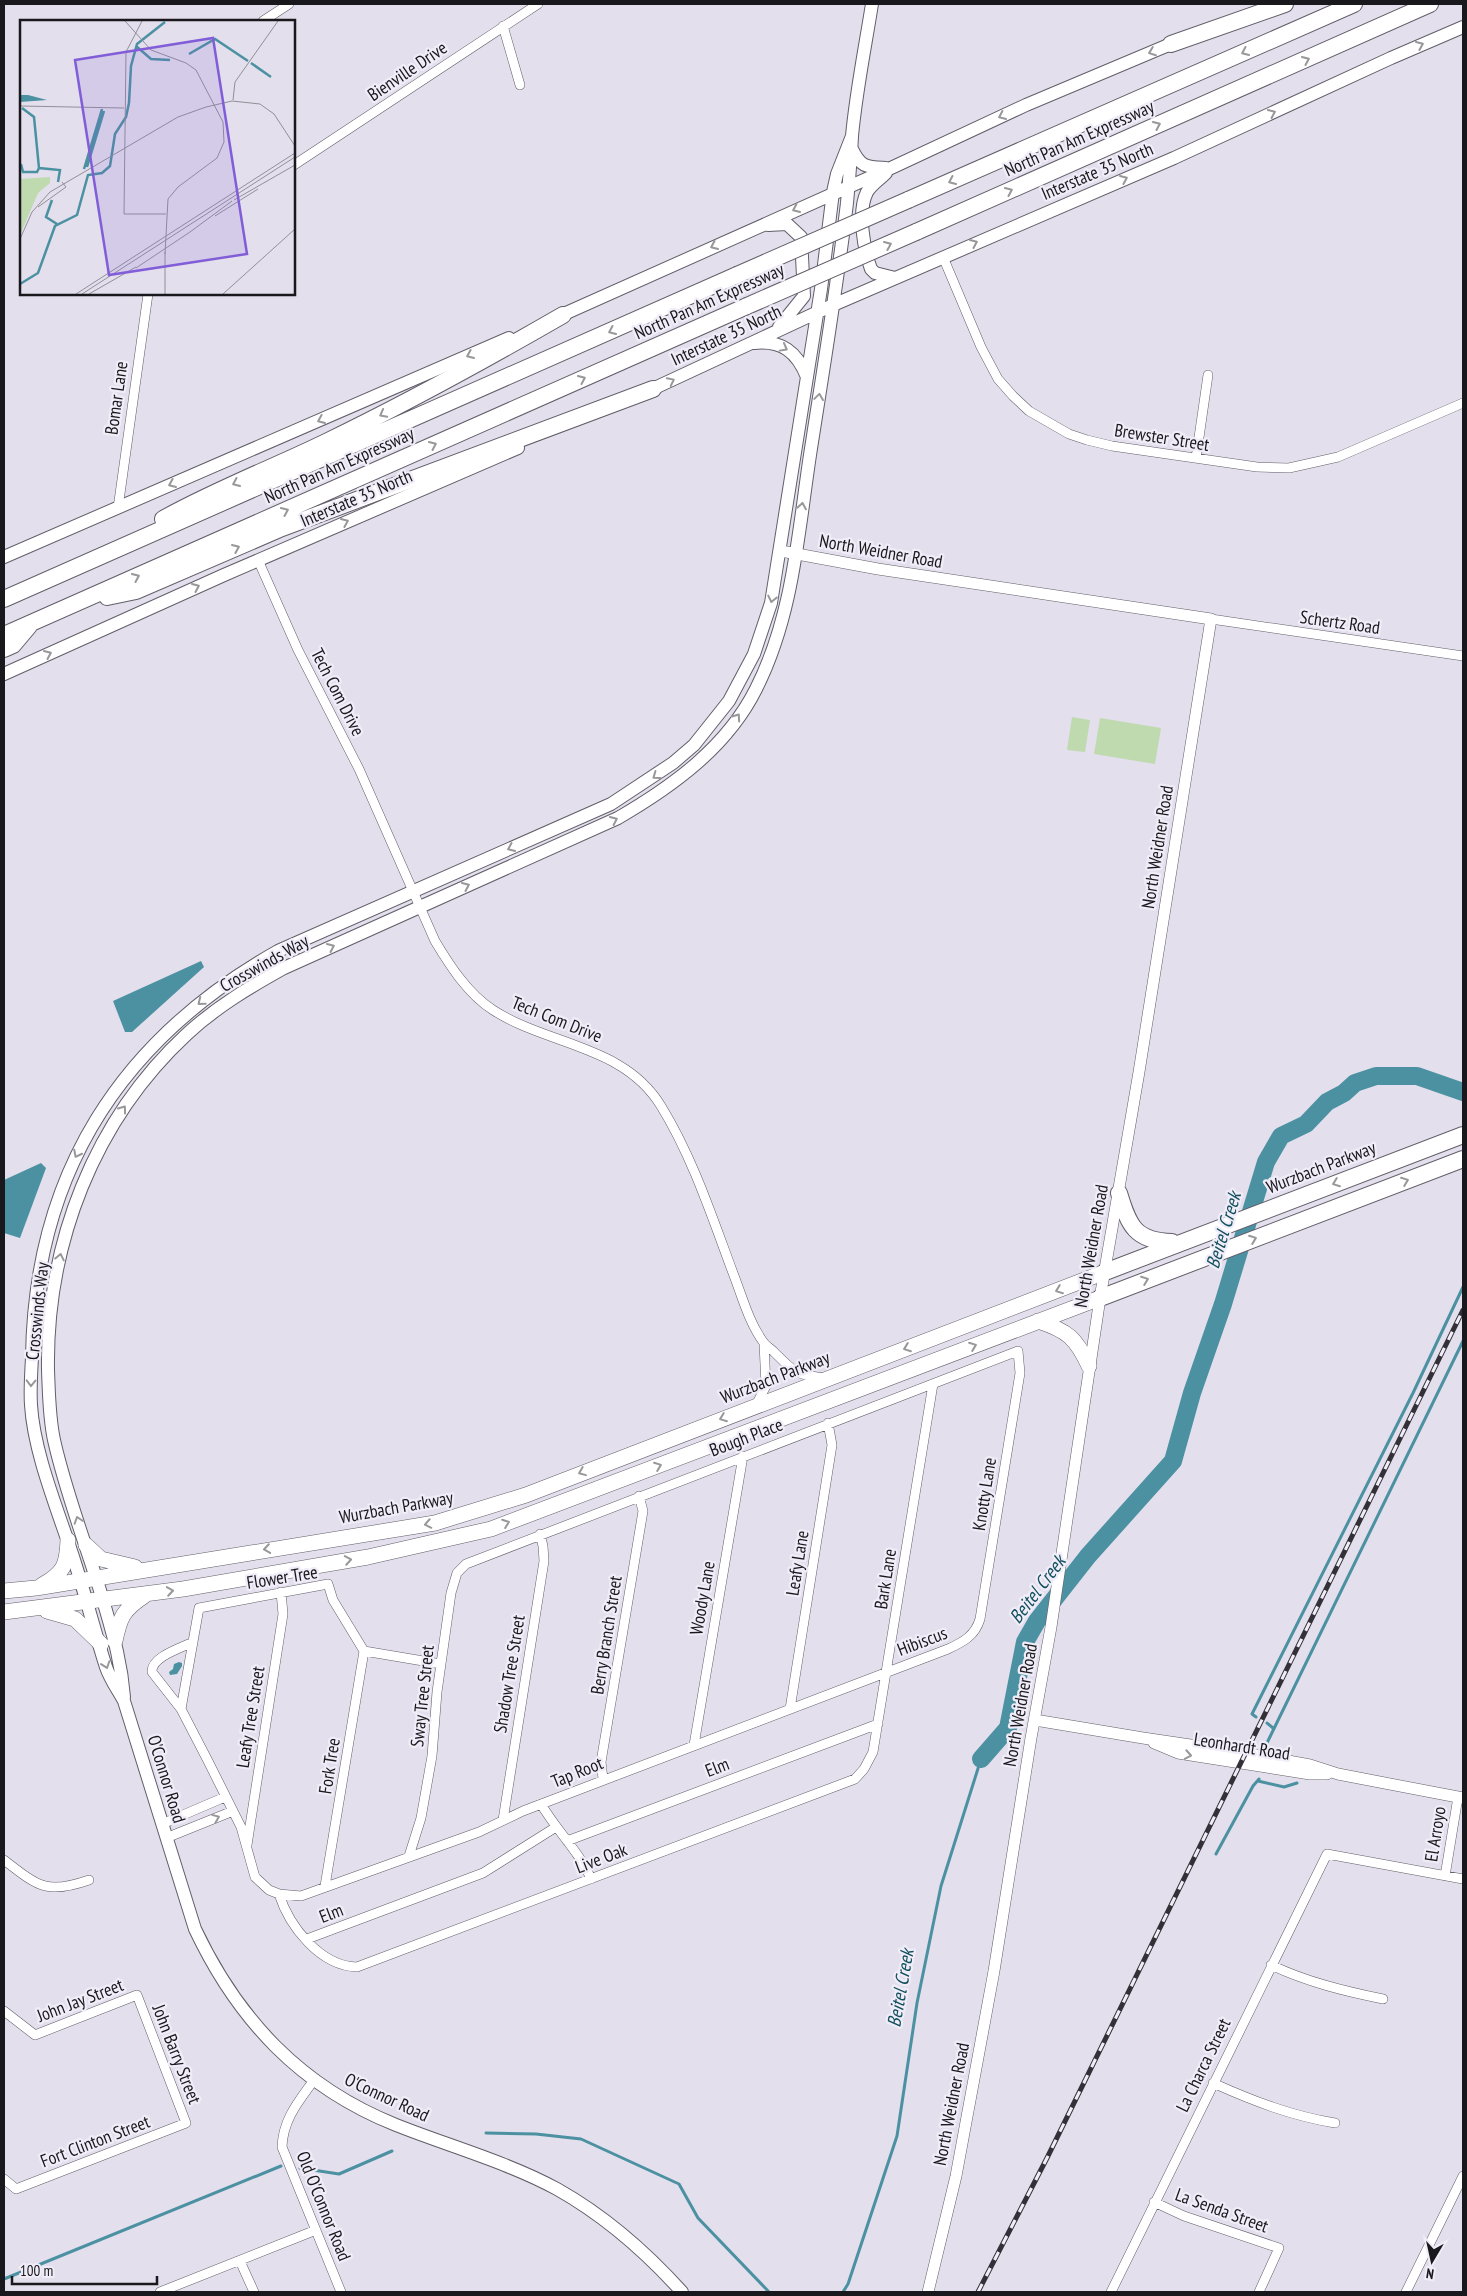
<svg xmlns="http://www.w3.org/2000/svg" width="1467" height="2296" viewBox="0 0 1467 2296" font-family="'PT Sans Narrow',sans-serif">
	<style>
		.green { fill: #bedaae }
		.water { fill: #4b91a2 }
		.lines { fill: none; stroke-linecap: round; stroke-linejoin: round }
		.stream { stroke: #4b91a2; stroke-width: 3 }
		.river { stroke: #4b91a2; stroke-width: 18 }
		.minor-casing { stroke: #625e69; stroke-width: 10 }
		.tertiary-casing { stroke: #625e69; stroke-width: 12 }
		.secondary-casing { stroke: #625e69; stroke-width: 14 }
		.trunk-casing { stroke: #625e69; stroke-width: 16 }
		.motorway-casing { stroke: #625e69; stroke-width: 18 }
		.minor { stroke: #fff; stroke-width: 9 }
		.tertiary { stroke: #fff; stroke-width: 11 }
		.secondary { stroke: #fff; stroke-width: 12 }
		.trunk { stroke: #fff; stroke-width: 15 }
		.motorway { stroke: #fff; stroke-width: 16 }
		.rail-casing { stroke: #333137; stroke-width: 5 }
		.rail { stroke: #f0edf9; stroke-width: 3; stroke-dasharray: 9; stroke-linecap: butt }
		.motorway-bridge-casing { stroke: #625e69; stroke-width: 18; stroke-linecap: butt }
		.motorway-bridge { stroke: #fff; stroke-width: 16 }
		.oneway { stroke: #989799 }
		.labels { text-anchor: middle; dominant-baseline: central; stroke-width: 4.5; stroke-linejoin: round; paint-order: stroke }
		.street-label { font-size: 18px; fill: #19181c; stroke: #f0edf9 }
		.water-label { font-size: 19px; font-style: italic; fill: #13505d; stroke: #f0edf9 }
		.inset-river { fill: none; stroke: #4b91a2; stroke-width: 2.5 }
		.inset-road { fill: none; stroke: #928f99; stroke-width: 1 }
		.view { fill: #815dd8; fill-opacity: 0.15; stroke: #815dd8; stroke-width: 2.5 }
		.inset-edge { fill: none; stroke: #19181c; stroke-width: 2.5 }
	</style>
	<rect width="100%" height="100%" fill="#e3dfec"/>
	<path class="green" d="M1072 717 1090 720 1085 752 1067 750Z
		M1100 718 1161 728 1155 764 1094 754Z"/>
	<path class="water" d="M201 961 204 967 132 1032H125L113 1001Z
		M41 1163 46 1168 20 1238 4 1233V1180Z
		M179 1662 182 1663V1666L177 1674 170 1675 169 1672 173 1669 174 1664Z"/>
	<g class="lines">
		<path class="stream" d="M1256 1717 1252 1714 1413 1393 1463 1287
			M1267 1723 1273 1728
			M1266 1745 1463 1341
			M1258 1781 1284 1787 1297 1783
			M1216 1854 1253 1786 1259 1779
			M486 2133 536 2134 581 2139 679 2184 698 2218 769 2292
			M300 2168 339 2174 392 2151
			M4 2279 281 2166
			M843 2292 848 2284 897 2136 917 2003 941 1886 981 1759"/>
		<path class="river" d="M981 1759 1008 1728 1025 1642 1037 1621 1088 1556 1173 1461 1192 1393 1223 1304 1266 1162 1281 1136 1306 1124 1327 1102 1344 1093 1355 1083 1376 1076H1417L1463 1092"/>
		<defs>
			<path id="minor" d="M263 21 289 4
				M503 26 520 85
				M294 165 538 4
				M943 257 981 347 998 379 1013 396 1029 411 1069 434 1087 440 1112 446 1257 467 1289 468 1338 457 1463 403
				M1196 458 1208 375
				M118 508 148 294
				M258 560 298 650 359 769 435 941C450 966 468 994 493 1010 549 1046 624 1045 661 1106 693 1158 712 1217 733 1273 742 1296 749 1323 764 1343 767 1347 772 1349 775 1353 796 1373 792 1373 823 1378
				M1211 619 1463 656
				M756 1405 766 1386 764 1343
				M193 1642C181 1648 151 1657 152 1672L181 1709 208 1761 241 1827 255 1877 269 1890 279 1894 301 1896 479 1832 523 1811 948 1649C963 1642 975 1636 980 1619L1020 1373 1018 1351 466 1564 457 1573 451 1593 437 1692 432 1756 421 1818 409 1856
				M364 1651 441 1664
				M181 1709 199 1608 328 1584 333 1600 364 1651
				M790 1709 832 1445 828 1423
				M694 1745 743 1456
				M603 1779 601 1762 643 1511 639 1496
				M541 1804C556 1830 579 1851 591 1879
				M503 1820 544 1561 543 1546 540 1534
				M162 1824 225 1797
				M166 1838 233 1811
				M567 1841 878 1724
				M247 1845 283 1614 281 1592
				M4 1860C38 1886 46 1895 89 1880
				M1445 1876 1458 1797
				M325 1886 364 1651
				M279 1894C289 1926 320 1966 357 1967L855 1779 864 1769 873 1752 933 1384
				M307 1939 483 1873 556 1827
				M1271 1965C1307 1982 1344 1991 1383 1999
				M4 2011 35 2035 137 1995 186 2123 16 2189 4 2179
				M314 2080C299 2101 283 2119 282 2147L341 2292
				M1213 2083C1253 2101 1292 2116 1335 2123
				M1154 2202 1184 2216 1279 2248 1259 2292
				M240 2261 254 2292
				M160 2292 316 2230
				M1111 2292 1327 1854 1463 1879
				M1406 2292 1463 2176"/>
			<path id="tertiary" d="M781 551 878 569 1211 619 1139 1072 1100 1298 1051 1627 1031 1738 994 1971 956 2176 928 2292
				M1035 1720 1143 1738 1251 1754 1310 1765 1338 1774 1463 1798
				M1154 1743 1178 1753 1310 1774H1327"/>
			<path id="secondary" d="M852 149C861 168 867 167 886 168
				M886 173C880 179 871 185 867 192 857 212 864 250 871 269L875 273 895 278
				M768 225 787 224 801 237 804 296 779 327
				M555 318 891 168 1026 105 1178 41
				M754 343C782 340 797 352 807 377
				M646 392 833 305 1174 158 1391 58 1463 27
				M4 557 509 338
				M4 674 224 575 518 448
				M124 1697C121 1660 113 1635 103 1600 87 1547 66 1494 54 1440 49 1417 49 1394 48 1370 46 1244 94 1120 187 1034 216 1007 250 987 284 968L618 818C673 786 727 747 756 689 793 616 798 534 810 455 823 371 837 287 847 203 849 181 851 159 852 136 856 92 865 48 872 4
				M682 2292C646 2252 605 2216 557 2189 507 2162 449 2146 396 2125 301 2087 238 2020 195 1929L124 1701C118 1690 110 1679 106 1667 95 1633 86 1597 75 1563 60 1515 34 1455 31 1405 30 1390 31 1374 32 1358 34 1175 120 1040 278 951L611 804 673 763 694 745 729 701 754 654 771 603 821 289 833 192 837 174 852 136"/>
			<path id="trunk" d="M1038 1321C1068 1331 1076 1338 1089 1366
				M86 1545 101 1559 135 1567
				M42 1585C64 1573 67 1565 68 1540
				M4 1591 36 1588 435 1523 526 1495 1105 1272
				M47 1611 75 1619 101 1644
				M4 1612 183 1589 368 1557 491 1529 1100 1298
				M115 1641C120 1617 123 1610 144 1596"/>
			<path id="motorway" d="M1171 44 1285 4
				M908 200 1354 4
				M916 232 1430 4
				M163 519C215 490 270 469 324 443 405 404 485 360 563 315
				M107 597 136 591 282 528 653 389
				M4 599 737 275
				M4 635 747 306
				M4 649 13 645 29 626
				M1119 1193C1129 1226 1135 1241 1172 1242
				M1105 1272 1463 1135
				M1100 1298 1463 1159"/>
		</defs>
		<use href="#minor" class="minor-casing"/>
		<use href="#tertiary" class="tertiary-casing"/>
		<use href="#secondary" class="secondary-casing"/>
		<use href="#trunk" class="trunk-casing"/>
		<use href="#motorway" class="motorway-casing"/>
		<use href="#minor" class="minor"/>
		<use href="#tertiary" class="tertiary"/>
		<use href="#secondary" class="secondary"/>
		<use href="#trunk" class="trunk"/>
		<use href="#motorway" class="motorway"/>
		<defs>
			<path id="rail" d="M978 2292 1047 2158 1463 1310"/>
		</defs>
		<use href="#rail" class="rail-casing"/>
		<use href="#rail" class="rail"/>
		<defs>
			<path id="motorway-bridge" d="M737 275 908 200
				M747 306 916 232"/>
		</defs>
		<use href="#motorway-bridge" class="motorway-bridge-casing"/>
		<use href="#motorway-bridge" class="motorway-bridge"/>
	</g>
	<defs><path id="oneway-chevron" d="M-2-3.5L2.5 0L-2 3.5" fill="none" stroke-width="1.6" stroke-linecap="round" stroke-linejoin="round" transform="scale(1.25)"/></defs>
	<g class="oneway">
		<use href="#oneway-chevron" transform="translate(1420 45) rotate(-23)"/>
		<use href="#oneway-chevron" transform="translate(1152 52) rotate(159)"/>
		<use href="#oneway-chevron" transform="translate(1245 52) rotate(156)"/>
		<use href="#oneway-chevron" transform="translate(1306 60) rotate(-24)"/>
		<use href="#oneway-chevron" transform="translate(1272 113) rotate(-25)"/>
		<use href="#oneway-chevron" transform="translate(1002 116) rotate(155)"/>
		<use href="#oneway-chevron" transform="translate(1157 125) rotate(-24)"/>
		<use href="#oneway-chevron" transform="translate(1124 179) rotate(-23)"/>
		<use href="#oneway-chevron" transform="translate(952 181) rotate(156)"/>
		<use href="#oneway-chevron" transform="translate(1009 191) rotate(-24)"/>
		<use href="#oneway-chevron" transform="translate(796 209) rotate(156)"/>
		<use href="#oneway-chevron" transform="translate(974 243) rotate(-24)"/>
		<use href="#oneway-chevron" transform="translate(888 245) rotate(-23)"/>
		<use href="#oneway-chevron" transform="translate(714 246) rotate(156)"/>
		<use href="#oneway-chevron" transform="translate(612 331) rotate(156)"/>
		<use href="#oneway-chevron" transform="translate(784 348) rotate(29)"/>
		<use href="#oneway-chevron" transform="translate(470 355) rotate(157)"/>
		<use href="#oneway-chevron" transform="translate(582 379) rotate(-24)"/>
		<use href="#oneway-chevron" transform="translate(671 381) rotate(-26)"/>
		<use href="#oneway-chevron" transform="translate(819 397) rotate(-82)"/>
		<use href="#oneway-chevron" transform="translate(383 414) rotate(152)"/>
		<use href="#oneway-chevron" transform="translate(321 420) rotate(157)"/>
		<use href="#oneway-chevron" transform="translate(433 445) rotate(-24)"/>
		<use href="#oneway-chevron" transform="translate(236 483) rotate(156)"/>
		<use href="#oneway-chevron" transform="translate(172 484) rotate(157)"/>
		<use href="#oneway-chevron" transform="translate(802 506) rotate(-81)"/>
		<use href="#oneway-chevron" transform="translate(285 511) rotate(-24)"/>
		<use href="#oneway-chevron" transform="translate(345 522) rotate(-23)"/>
		<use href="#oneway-chevron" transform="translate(236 548) rotate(-23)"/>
		<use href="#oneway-chevron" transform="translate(136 577) rotate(-24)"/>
		<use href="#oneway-chevron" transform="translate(196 587) rotate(-24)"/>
		<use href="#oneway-chevron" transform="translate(772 599) rotate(102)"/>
		<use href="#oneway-chevron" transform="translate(48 654) rotate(-24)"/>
		<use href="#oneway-chevron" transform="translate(737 717) rotate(-55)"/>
		<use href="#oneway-chevron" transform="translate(656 776) rotate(144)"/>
		<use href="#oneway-chevron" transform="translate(614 820) rotate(-25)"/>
		<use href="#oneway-chevron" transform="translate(511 848) rotate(156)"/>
		<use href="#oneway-chevron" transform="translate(466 886) rotate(-24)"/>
		<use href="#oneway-chevron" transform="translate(331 947) rotate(-24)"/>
		<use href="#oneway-chevron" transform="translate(201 1002) rotate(141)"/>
		<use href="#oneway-chevron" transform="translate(123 1109) rotate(-54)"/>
		<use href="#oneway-chevron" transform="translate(77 1154) rotate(117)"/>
		<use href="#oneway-chevron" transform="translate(1405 1181) rotate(-21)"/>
		<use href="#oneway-chevron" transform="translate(1336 1183) rotate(159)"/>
		<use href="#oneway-chevron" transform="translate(1253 1239) rotate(-21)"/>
		<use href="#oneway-chevron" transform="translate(60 1257) rotate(-78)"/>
		<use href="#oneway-chevron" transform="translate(1145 1280) rotate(-21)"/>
		<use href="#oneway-chevron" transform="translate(1059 1290) rotate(159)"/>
		<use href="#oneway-chevron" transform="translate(973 1346) rotate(-21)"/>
		<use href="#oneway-chevron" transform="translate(907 1348) rotate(159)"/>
		<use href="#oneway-chevron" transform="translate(31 1383) rotate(91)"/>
		<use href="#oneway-chevron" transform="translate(723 1418) rotate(159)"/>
		<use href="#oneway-chevron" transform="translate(658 1466) rotate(-21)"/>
		<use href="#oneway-chevron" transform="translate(582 1472) rotate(158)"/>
		<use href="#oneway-chevron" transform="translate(78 1520) rotate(-108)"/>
		<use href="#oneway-chevron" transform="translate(506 1523) rotate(-20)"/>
		<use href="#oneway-chevron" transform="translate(428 1524) rotate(169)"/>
		<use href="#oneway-chevron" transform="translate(267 1549) rotate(171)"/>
		<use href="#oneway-chevron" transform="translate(348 1560) rotate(-10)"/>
		<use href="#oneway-chevron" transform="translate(170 1591) rotate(-9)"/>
		<use href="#oneway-chevron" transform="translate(106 1665) rotate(71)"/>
		<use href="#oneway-chevron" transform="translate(1188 1755) rotate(10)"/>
		<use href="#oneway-chevron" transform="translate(216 1818) rotate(-22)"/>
	</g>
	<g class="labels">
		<g class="street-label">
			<text transform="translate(407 71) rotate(-34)">Bienville Drive</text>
			<text transform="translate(1079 138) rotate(-24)">North Pan Am Expressway</text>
			<text transform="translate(1097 171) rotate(-23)">Interstate 35 North</text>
			<text transform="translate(709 301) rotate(-24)">North Pan Am Expressway</text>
			<text transform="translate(726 335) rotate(-25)">Interstate 35 North</text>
			<text transform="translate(116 398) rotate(-82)">Bomar Lane</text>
			<text transform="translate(1162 437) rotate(9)">Brewster Street</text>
			<text transform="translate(339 465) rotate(-24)">North Pan Am Expressway</text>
			<text transform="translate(356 498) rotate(-23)">Interstate 35 North</text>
			<text transform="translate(881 551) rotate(10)">North Weidner Road</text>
			<text transform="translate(1340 622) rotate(8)">Schertz Road</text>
			<text transform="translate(338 692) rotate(63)">Tech Com Drive</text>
			<text transform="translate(1157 847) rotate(-81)">North Weidner Road</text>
			<text transform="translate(264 963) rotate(-29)">Crosswinds Way</text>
			<text transform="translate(557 1019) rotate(22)">Tech Com Drive</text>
			<text transform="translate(1321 1167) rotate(-21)">Wurzbach Parkway</text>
			<text transform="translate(1091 1246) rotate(-80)">North Weidner Road</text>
			<text transform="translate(37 1311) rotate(-84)">Crosswinds Way</text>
			<text transform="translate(775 1377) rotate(-21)">Wurzbach Parkway</text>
			<text transform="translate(746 1437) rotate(-21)">Bough Place</text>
			<text transform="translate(984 1494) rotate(-81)">Knotty Lane</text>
			<text transform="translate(396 1507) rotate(-10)">Wurzbach Parkway</text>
			<text transform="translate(797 1563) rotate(-81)">Leafy Lane</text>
			<text transform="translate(282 1577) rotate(-9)">Flower Tree</text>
			<text transform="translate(885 1579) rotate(-81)">Bark Lane</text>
			<text transform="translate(702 1598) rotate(-80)">Woody Lane</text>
			<text transform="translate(606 1635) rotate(-81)">Berry Branch Street</text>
			<text transform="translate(922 1641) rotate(-21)">Hibiscus</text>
			<text transform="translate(509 1674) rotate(-81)">Shadow Tree Street</text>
			<text transform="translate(422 1696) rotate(-84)">Sway Tree Street</text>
			<text transform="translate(1020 1705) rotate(-80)">North Weidner Road</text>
			<text transform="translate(250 1717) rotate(-81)">Leafy Tree Street</text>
			<text transform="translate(1242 1746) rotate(9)">Leonhardt Road</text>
			<text transform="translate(329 1766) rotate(-81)">Fork Tree</text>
			<text transform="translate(717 1767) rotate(-21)">Elm</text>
			<text transform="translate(577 1772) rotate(-22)">Tap Root</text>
			<text transform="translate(167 1779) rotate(73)">O'Connor Road</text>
			<text transform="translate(1435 1834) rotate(-81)">El Arroyo</text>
			<text transform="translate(601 1858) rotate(-21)">Live Oak</text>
			<text transform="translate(331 1913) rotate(-21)">Elm</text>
			<text transform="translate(80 2000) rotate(-21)">John Jay Street</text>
			<text transform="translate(177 2054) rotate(69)">John Barry Street</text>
			<text transform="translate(1203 2065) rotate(-64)">La Charca Street</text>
			<text transform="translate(387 2097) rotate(25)">O'Connor Road</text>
			<text transform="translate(951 2104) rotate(-79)">North Weidner Road</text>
			<text transform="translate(95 2141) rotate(-21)">Fort Clinton Street</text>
			<text transform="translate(324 2206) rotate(68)">Old O'Connor Road</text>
			<text transform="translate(1222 2210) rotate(20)">La Senda Street</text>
		</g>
		<g class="water-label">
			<text transform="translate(1223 1230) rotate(-73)">Beitel Creek</text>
			<text transform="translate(1037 1589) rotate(-53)">Beitel Creek</text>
			<text transform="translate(900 1988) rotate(-80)">Beitel Creek</text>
		</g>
	</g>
	<g transform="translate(20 20)">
		<rect width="275" height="275" fill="#e3dfec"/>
		<path d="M30 157V163L18 173 0 215V159Z" fill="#bedaae"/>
		<path d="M0 75H8L27 80 0 82Z" fill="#4b91a2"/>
		<path class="inset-river" d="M116 26 131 39 150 40M169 34 195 19 228 41M231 43 251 57M109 83 111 46 117 24 145 2M2 88 14 97 19 148 40 150 38 162M1 144 3 152H17L19 148M67 147 84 91M64 149 82 89M32 180 26 197 37 204M0 264 18 253 35 206 57 195 68 155 82 153 90 146 95 114 106 97 109 83"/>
		<path class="inset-road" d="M105 1 131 30 166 43 176 50 203 102 204 122 197 138 158 167 148 179 145 234M122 1 106 32 104 194H146M213 80 215 62 258 1M0 86 104 88M214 180 275 145M18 187 46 167 42 162M195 196 238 169M170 212 212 181M0 219 12 192 30 172 158 97 186 87 212 81 240 84 254 94 275 126M145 232V274M116 248 170 212M56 274 275 133M62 274 275 137M69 274 116 247M203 274 275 209"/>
		<path class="view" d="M193 18 227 234 89 255 55 40Z"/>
		<rect width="275" height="275" class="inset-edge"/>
	</g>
	<rect width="1467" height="2296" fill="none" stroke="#19181c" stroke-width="10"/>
	<g transform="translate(1432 2261) rotate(189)" stroke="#f0edf9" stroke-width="4" paint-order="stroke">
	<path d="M0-4L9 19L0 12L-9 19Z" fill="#19181c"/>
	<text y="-8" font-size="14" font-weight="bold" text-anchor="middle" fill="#19181c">N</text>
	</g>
	<path d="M12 2276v8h145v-8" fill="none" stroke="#19181c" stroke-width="2.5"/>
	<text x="20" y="2276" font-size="15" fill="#19181c" stroke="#f0edf9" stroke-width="4" paint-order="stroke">100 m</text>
</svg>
